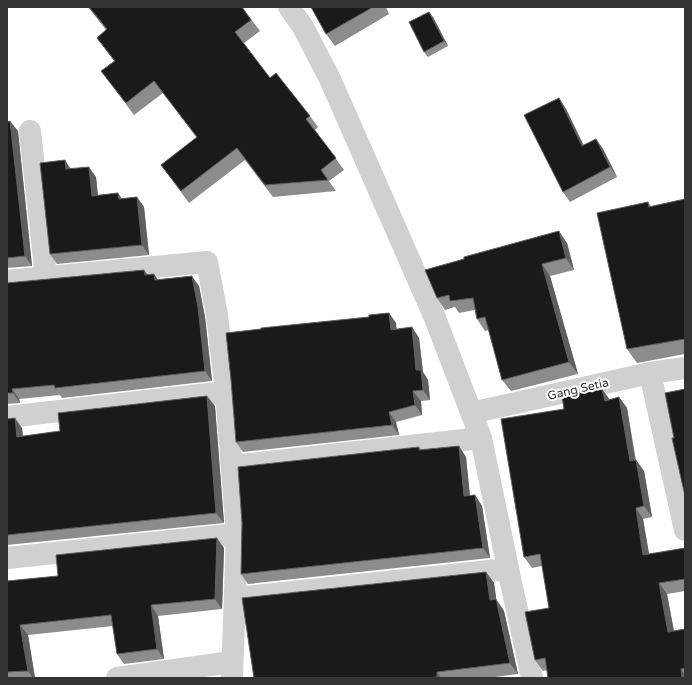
<svg xmlns="http://www.w3.org/2000/svg" width="692" height="685" viewBox="0 0 692 685" font-family="'Varela Round',sans-serif">
	<style>
		.lines { fill: none; stroke-linecap: round; stroke-linejoin: round }
		.street { stroke: #d0d0d0; stroke-width: 22 }
		.wall { fill: #8c8c8c }
		.shaded-wall { fill: #5f5f5f }
		.building { fill: #1a1a1a; stroke: #5f5f5f }
		.labels { text-anchor: middle; dominant-baseline: central; stroke-width: 4; stroke-linejoin: round; paint-order: stroke }
		.street-label { font-size: 12px; fill: #333; stroke: #fff }
	</style>
	<rect width="100%" height="100%" fill="#fff"/>
	<g class="lines">
		<path class="street" d="M289 7 303 27 330 79 435 318 481 438 510 578 532 678
			M30 131 46 277
			M7 281 207 262 217 315 226 392 237 534 232 678
			M650 373 685 530
			M471 413 650 373 685 368
			M7 417 226 392
			M232 466 481 438
			M7 558 237 534
			M236 598 508 569
			M117 678 232 662"/>
	</g>
	<path class="wall" d="M88 7H242L260 31 244 43 270 78 310 116 318 127 315 130 344 170 329 181 336 191 273 197 245 160 189 203 161 165 197 138 163 93 134 115 101 71 114 61 97 38 106 30Z
		M311 7H386L389 14 335 46 326 34Z
		M433 17 448 46 428 57 424 52Z
		M559 98 566 109 583 145 596 139 603 149 617 177 570 202 563 192Z
		M7 122 18 131 32 266 7 268Z
		M65 160 70 169 96 177 98 196 118 193 122 199 137 197 144 207 149 255 57 264 50 254Z
		M685 199V354L637 363 627 349 648 202 651 206Z
		M567 243 574 270 550 276 578 374 511 391 502 380 489 330 485 331 477 319 475 310 459 313 455 307 445 310 437 298Z
		M144 270 148 275 154 274 158 280 199 286 205 317 212 381 62 398 60 395 19 399 20 403 7 404V283Z
		M389 313 396 323V329L412 327 419 338 423 372 428 380 430 400 421 401 422 415 396 422 399 435 243 452 236 442 369 317Z
		M602 389 609 400 619 397 627 408 636 460 644 471 652 517 643 519 649 554 685 548V591L667 594 674 631 685 629V678L547 670 543 671 535 660 549 608 542 566 532 568 524 557 564 409Z
		M215 406 224 523 7 545V419L22 428 23 436 60 431Z
		M419 447 422 450 466 457 470 496 475 495 482 506 490 558 248 584 241 574 242 523Z
		M224 548 222 609 158 616 164 659 124 664 117 654 113 626 28 635 35 678H7V581L58 576Z
		M486 572 494 583 496 599 504 611 518 674 488 678H254Z"/>
	<path class="shaded-wall" d="M429 12 433 17 448 46 444 41Z
		M559 98 566 109 589 156 582 146Z
		M10 121 18 131 32 266 25 256Z
		M596 139 603 149 617 177 610 167Z
		M65 160 72 171 66 169Z
		M89 167 96 177 99 206 92 196Z
		M118 193 125 204 119 199Z
		M137 197 144 207 149 255 142 245Z
		M559 231 567 243 574 270 566 258Z
		M542 264 550 276 578 374 569 362Z
		M144 270 151 280 145 275Z
		M154 274 161 284 155 280Z
		M192 276 199 286 205 317 212 381 205 371Z
		M389 313 396 323 398 340 391 330Z
		M412 327 419 338 423 372 428 380 430 400 423 390 416 370Z
		M12 389 19 399 20 403 13 393Z
		M602 389 610 400 605 401Z
		M413 391 421 401 422 415 415 405Z
		M207 396 215 406 224 523 216 513Z
		M619 397 627 408 637 472 630 461Z
		M389 412 396 422 399 435 392 425Z
		M15 418 22 428 24 447 17 437Z
		M459 446 466 457 471 507 464 496Z
		M636 460 644 471 652 517 644 506Z
		M475 495 482 506 490 558 483 548Z
		M636 508 643 519 651 566 643 555Z
		M217 538 224 548 222 609 215 599Z
		M486 572 494 583 498 611 490 600Z
		M659 583 667 594 676 643 668 632Z
		M496 599 504 611 518 674 510 663Z
		M151 605 158 616 164 659 157 649Z
		M20 625 28 635 35 678H33L28 671Z
		M681 669 685 675V678H682Z
		M437 672 441 678H438L437 677Z"/>
	<path class="building" d="M89 7H242L251 20 235 32 270 78 276 73 310 116 306 119 336 158 321 170 328 180 265 185 237 148 181 191 161 165 197 137 154 81 126 103 101 71 115 61 97 38 107 29Z
		M311 7H373L326 34Z
		M429 12 444 41 424 52 409 22Z
		M559 98 582 146 596 139 610 167 563 192 524 115Z
		M10 121 25 256 7 258V122Z
		M65 160 66 169 89 167 92 196 118 193 119 199 137 197 142 245 50 254 40 163Z
		M685 199V339L627 349 597 213 648 202 649 207Z
		M559 231 566 258 542 264 569 362 502 380 485 317 477 319 473 298 450 301 449 295 437 298 425 270 464 259V257Z
		M144 270 145 275 154 274 155 280 192 276 198 307 205 371 55 388 54 385 12 389 13 393H7V283Z
		M389 313 391 330 412 327 416 370H421L423 390 413 391 415 405 389 412 392 425 236 442 231 380 226 333 261 329V328L369 317V315Z
		M602 389 605 401 619 397 630 461 636 460 644 506 636 508 643 555 685 548V579L659 583 668 632 685 629V668L681 669 682 678H548L545 658 535 660 525 612 549 608 540 554 524 557 501 419 564 409 562 396Z
		M685 389V496L672 438H674L665 393Z
		M207 396 216 513 7 535V419L15 418 17 437 60 431 58 413Z
		M459 446 464 496 475 495 483 548 241 574 242 523 238 467 419 447V450Z
		M217 538 215 599 151 605 157 649 117 654 111 615 20 625 28 671 7 672V581L58 576 56 555Z
		M486 572 490 600 496 599 510 663 437 672V677L426 678H254L242 598Z"/>
	<g class="labels">
		<g class="street-label">
			<text transform="translate(578 389) rotate(-13)">Gang Setia</text>
		</g>
	</g>
	<rect width="692" height="685" fill="none" stroke="#333333" stroke-width="16"/>
</svg>
